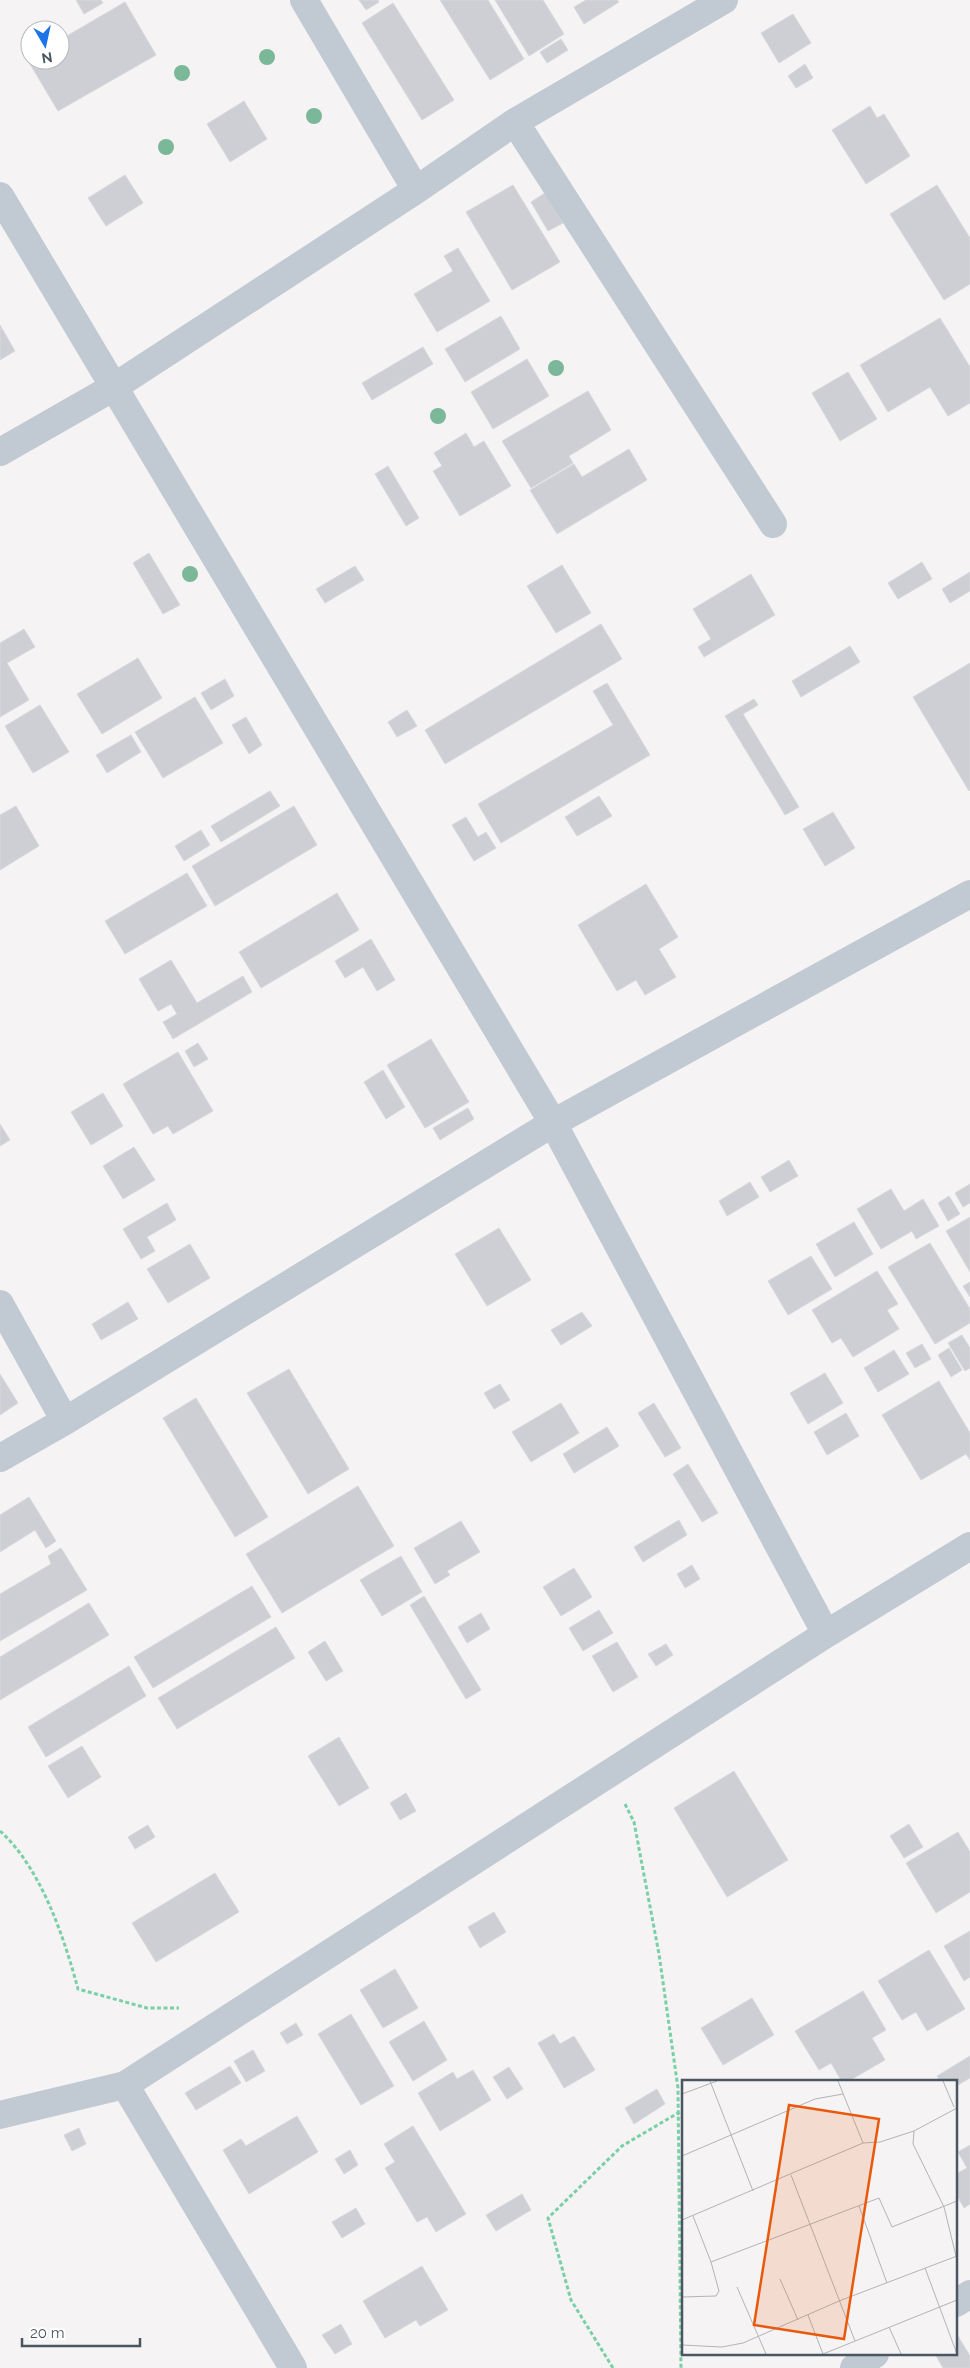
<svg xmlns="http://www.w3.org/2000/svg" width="970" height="2368" viewBox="0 0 970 2368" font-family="Raleway,sans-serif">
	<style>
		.building { fill: #cdcfd5; stroke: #d7d9de }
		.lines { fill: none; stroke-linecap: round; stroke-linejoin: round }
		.path { stroke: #7ad0a6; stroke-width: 3; stroke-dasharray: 4 2.5; stroke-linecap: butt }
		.minor { stroke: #c1cad2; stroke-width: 28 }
		.tree { fill: #7bb799 }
		.inset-road { fill: none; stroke: #b1b4b9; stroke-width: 1 }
		.view { fill: #e8590c; fill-opacity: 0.15; stroke: #e8590c; stroke-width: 2.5 }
		.inset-edge { fill: none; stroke: #4a5661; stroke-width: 2.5 }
	</style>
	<rect width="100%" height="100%" fill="#f5f3f3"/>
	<path class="building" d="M76 0H101L103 3 84 14Z
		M359 0H378L379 2 366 10Z
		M440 0H488L524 59 490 80Z
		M495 0H543L564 34 529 56Z
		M586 0H617L619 2 584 24 574 7Z
		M125 2 156 55 58 111 27 59 60 60V40Z
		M393 3 454 100 422 120 362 23Z
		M793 14 811 43 779 63 761 33Z
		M561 39 568 50 547 63 540 52Z
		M805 64 813 78 796 88 788 76Z
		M244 101 267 139 230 162 207 124Z
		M870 106 877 118 884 114 910 156 866 184 832 130Z
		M125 175 143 203 106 226 88 198Z
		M513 185 560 262 512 290 466 212Z
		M937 185 970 238V284L944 300 890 214Z
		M545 193 563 223 548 231 531 202Z
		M458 248 490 301 437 332 414 294 453 271 444 256Z
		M501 316 520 349 465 382 445 349Z
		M940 318 970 367V403L948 416 930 387 888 412 860 365Z
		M0 325 15 351 0 360Z
		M423 347 433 364 372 400 362 383Z
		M527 359 549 396 493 429 471 392Z
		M848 372 877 419 840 441 812 393Z
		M588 391 611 430 569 456 573 463 531 488 502 441Z
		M466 433 474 447 484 441 511 486 460 516 433 471 442 466 434 453Z
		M629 449 647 480 557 534 530 490 574 464 582 477Z
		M388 466 419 518 406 526 375 474Z
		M149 553 180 605 163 614 133 563Z
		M922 562 932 579 898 599 888 583Z
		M562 565 591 613 556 633 527 586Z
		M355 566 364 580 325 603 316 589Z
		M970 572V591L950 603 942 589Z
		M751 574 775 615 704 657 698 647 711 639 693 609Z
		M601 624 622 659 445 764 425 730Z
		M24 629 35 647 7 663 29 700 0 717V643Z
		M850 646 860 662 801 697 792 681Z
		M138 658 162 698 102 734 77 694Z
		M970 663V790L969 791 913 697Z
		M225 679 234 696 211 710 201 693Z
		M607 683 650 755 501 843 478 804 613 725 593 691Z
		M195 697 223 743 163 778 135 732Z
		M754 699 758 705 743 714 799 807 785 815 725 716Z
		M40 705 69 752 33 773 5 726Z
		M407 710 417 726 397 737 388 722Z
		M246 717 262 745 249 754 232 725Z
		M131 735 141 752 107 773 96 755Z
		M270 791 280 806 221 842 211 826Z
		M599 796 612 816 577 836 565 817Z
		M16 806 39 846 0 870V815Z
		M294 806 317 845 215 906 192 866Z
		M833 812 855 848 825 866 803 829Z
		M466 817 478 837 486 832 496 848 474 861 452 825Z
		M201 830 210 845 184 861 175 846Z
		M187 873 207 906 125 954 105 921Z
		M646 884 678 937 659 949 676 977 645 995 636 980 617 991 578 925Z
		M337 893 359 930 261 988 239 952Z
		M371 939 395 980 377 991 363 967 345 978 335 961Z
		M171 960 197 1003 243 976 252 992 173 1039 163 1022 177 1014 171 1004 158 1011 139 979Z
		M431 1039 469 1102 425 1128 387 1065Z
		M198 1043 208 1059 194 1067 185 1051Z
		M178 1052 213 1111 173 1134 168 1126 153 1134 123 1084Z
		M383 1070 405 1107 386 1119 364 1082Z
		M103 1093 123 1126 91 1145 71 1112Z
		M468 1108 474 1119 440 1140 433 1128Z
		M0 1124 10 1140 0 1146Z
		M134 1147 155 1180 123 1199 103 1166Z
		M789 1160 798 1176 770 1192 761 1177Z
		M750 1182 759 1197 727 1216 719 1201Z
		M970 1184V1203L963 1207 955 1193Z
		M891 1189 904 1211 923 1199 939 1226 916 1239 912 1231 881 1249 857 1209Z
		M949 1196 960 1214 948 1221 938 1203Z
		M167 1203 176 1220 147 1237 155 1251 141 1259 123 1229Z
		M970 1217V1272L946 1231Z
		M854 1222 873 1254 835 1277 816 1244Z
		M499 1228 531 1280 487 1306 455 1254Z
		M930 1243 970 1309V1323L935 1344 888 1267Z
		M190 1244 210 1278 168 1303 147 1269Z
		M811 1256 832 1289 788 1315 768 1281Z
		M877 1271 898 1304 887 1310 899 1329 853 1357 841 1338 832 1343 812 1310Z
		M970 1282V1297L963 1286Z
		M128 1302 138 1319 101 1340 92 1324Z
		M582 1312 592 1326 561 1345 551 1330Z
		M962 1335 970 1348V1368L965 1371 948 1343Z
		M922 1344 931 1359 915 1368 906 1353Z
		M949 1348 962 1370 951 1377 938 1355Z
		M894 1350 909 1374 878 1392 864 1368Z
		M289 1369 349 1469 308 1494 247 1393Z
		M825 1373 843 1403 808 1424 790 1393Z
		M0 1374 18 1403 0 1415Z
		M939 1381 970 1433V1460L966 1454 921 1480 882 1415Z
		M500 1384 510 1400 494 1409 484 1393Z
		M196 1398 268 1517 235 1537 163 1418Z
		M561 1403 579 1433 531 1462 512 1432Z
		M654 1403 681 1448 665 1457 638 1413Z
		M846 1413 859 1436 827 1455 814 1432Z
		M607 1427 619 1446 574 1473 563 1454Z
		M688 1464 718 1513 702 1522 673 1474Z
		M358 1486 394 1546 282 1613 246 1554Z
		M29 1497 56 1541 46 1548 35 1530 0 1552V1515Z
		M679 1520 687 1535 643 1562 634 1547Z
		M461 1521 480 1552 447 1571 450 1575 435 1584 414 1548Z
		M61 1548 87 1590 0 1641V1594L51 1564 48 1556Z
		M401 1556 422 1592 382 1616 360 1580Z
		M692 1565 700 1579 685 1588 677 1574Z
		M574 1568 592 1597 561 1616 543 1587Z
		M252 1586 271 1617 153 1688 134 1657Z
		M424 1596 481 1690 466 1699 410 1605Z
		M89 1603 109 1635 0 1700V1657Z
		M599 1610 613 1633 583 1651 569 1628Z
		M481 1613 490 1629 467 1643 458 1627Z
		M276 1627 295 1658 177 1729 158 1698Z
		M325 1641 343 1671 326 1681 308 1652Z
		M617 1642 638 1677 613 1692 592 1656Z
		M666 1644 673 1655 656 1666 648 1654Z
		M129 1666 146 1696 46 1757 28 1727Z
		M339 1737 369 1788 339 1806 308 1756Z
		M82 1746 101 1777 68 1798 48 1766Z
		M734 1771 788 1860 727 1897 674 1808Z
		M406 1793 416 1811 400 1820 390 1803Z
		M909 1824 923 1847 904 1858 890 1836Z
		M148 1825 155 1837 135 1849 128 1837Z
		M958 1832 970 1852V1892L936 1913 906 1863Z
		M215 1873 239 1912 156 1962 132 1923Z
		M494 1912 506 1932 480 1948 468 1927Z
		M970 1931V1977L964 1981 944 1946Z
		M929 1950 965 2009 927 2031 916 2012 902 2020 878 1981Z
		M395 1969 418 2008 383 2028 360 1990Z
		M863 1991 886 2030 872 2038 885 2060 847 2082H842L831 2063 819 2070 795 2031Z
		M752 1998 774 2035 723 2065 701 2028Z
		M351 2014 394 2086 361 2105 318 2034Z
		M424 2021 447 2060 413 2081 389 2042Z
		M296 2023 303 2035 287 2044 280 2033Z
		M554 2034 560 2044 574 2036 595 2070 564 2088 538 2043Z
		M253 2050 265 2071 246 2082 234 2061Z
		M970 2056V2078L956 2086V2082H941L937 2076Z
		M230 2066 241 2083 196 2110 185 2093Z
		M509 2067 523 2089 507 2099 493 2077Z
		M473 2070 491 2100 440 2131 418 2093 453 2072 457 2079Z
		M657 2089 665 2104 634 2124 625 2108Z
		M297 2116 318 2152 249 2194 223 2150 241 2139 246 2146Z
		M413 2126 466 2214 436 2232 427 2217 417 2222 385 2168 395 2162 384 2144Z
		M79 2128 86 2144 72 2151 64 2135Z
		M970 2145V2204L964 2208 956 2194V2174L967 2168 958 2152Z
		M350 2150 358 2165 344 2174 335 2159Z
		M522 2194 531 2210 496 2231 486 2215Z
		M356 2208 365 2224 342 2238 332 2222Z
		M422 2266 448 2310 420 2326 416 2320 385 2338 363 2301Z
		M341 2324 352 2344 335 2354 322 2335Z
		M958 2336 970 2356V2368H943L935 2354H956Z"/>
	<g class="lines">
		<path class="path" d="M625 1804 634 1822 659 1954 678 2088 681 2368
			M0 1831C41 1868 64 1937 78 1989L147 2008H179
			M613 2368 571 2300 548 2218 622 2146 678 2113 684 2119"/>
		<path class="minor" d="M304 0 416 190
			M515 122 773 524
			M0 196 553 1123 826 1634
			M0 452 114 387 416 190 515 122 724 0
			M0 1304 65 1421
			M0 1458 65 1421 553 1123 970 894
			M125 2085 293 2368
			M0 2115 125 2085 826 1634 970 1546
			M956 2303 970 2294
			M854 2368 875 2354"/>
	</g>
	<g class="tree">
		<circle cx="267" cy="57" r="8"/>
		<circle cx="182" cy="73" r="8"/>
		<circle cx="314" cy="116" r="8"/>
		<circle cx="166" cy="147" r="8"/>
		<circle cx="556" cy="368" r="8"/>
		<circle cx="438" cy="416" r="8"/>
		<circle cx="190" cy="574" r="8"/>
	</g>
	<g transform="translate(682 2080)">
		<rect width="275" height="275" fill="#f5f3f3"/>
		<path class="inset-road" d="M28 1 71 111M156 1 181 63M261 1 272 27M0 14 35 1M232 51 231 64 262 127 274 176M0 76 133 19 161 14M109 95 173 261M177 126 205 203M11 136 29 182 197 118 210 147 275 121M0 140 181 63 198 62 232 51 275 28M243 188 275 274M98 199 116 240M55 207 84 274M0 217 34 216 37 211 29 182M126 235 141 274M207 247 219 274M0 265 40 267 61 263 157 221 275 176M141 274 275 220"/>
		<path class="view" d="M107 25 197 39 162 259 72 245Z"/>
		<rect width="275" height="275" class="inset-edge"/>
	</g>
	<g transform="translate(45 45) rotate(171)"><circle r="24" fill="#ffffff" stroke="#b7bbc0"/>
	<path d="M0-4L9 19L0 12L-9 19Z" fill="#1a73e8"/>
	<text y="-8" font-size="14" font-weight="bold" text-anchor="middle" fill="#4a5661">N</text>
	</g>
	<path d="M22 2338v8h118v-8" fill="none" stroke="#4a5661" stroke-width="2.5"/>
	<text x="30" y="2338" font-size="15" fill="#4a5661" stroke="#ffffff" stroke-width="4" paint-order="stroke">20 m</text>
</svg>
